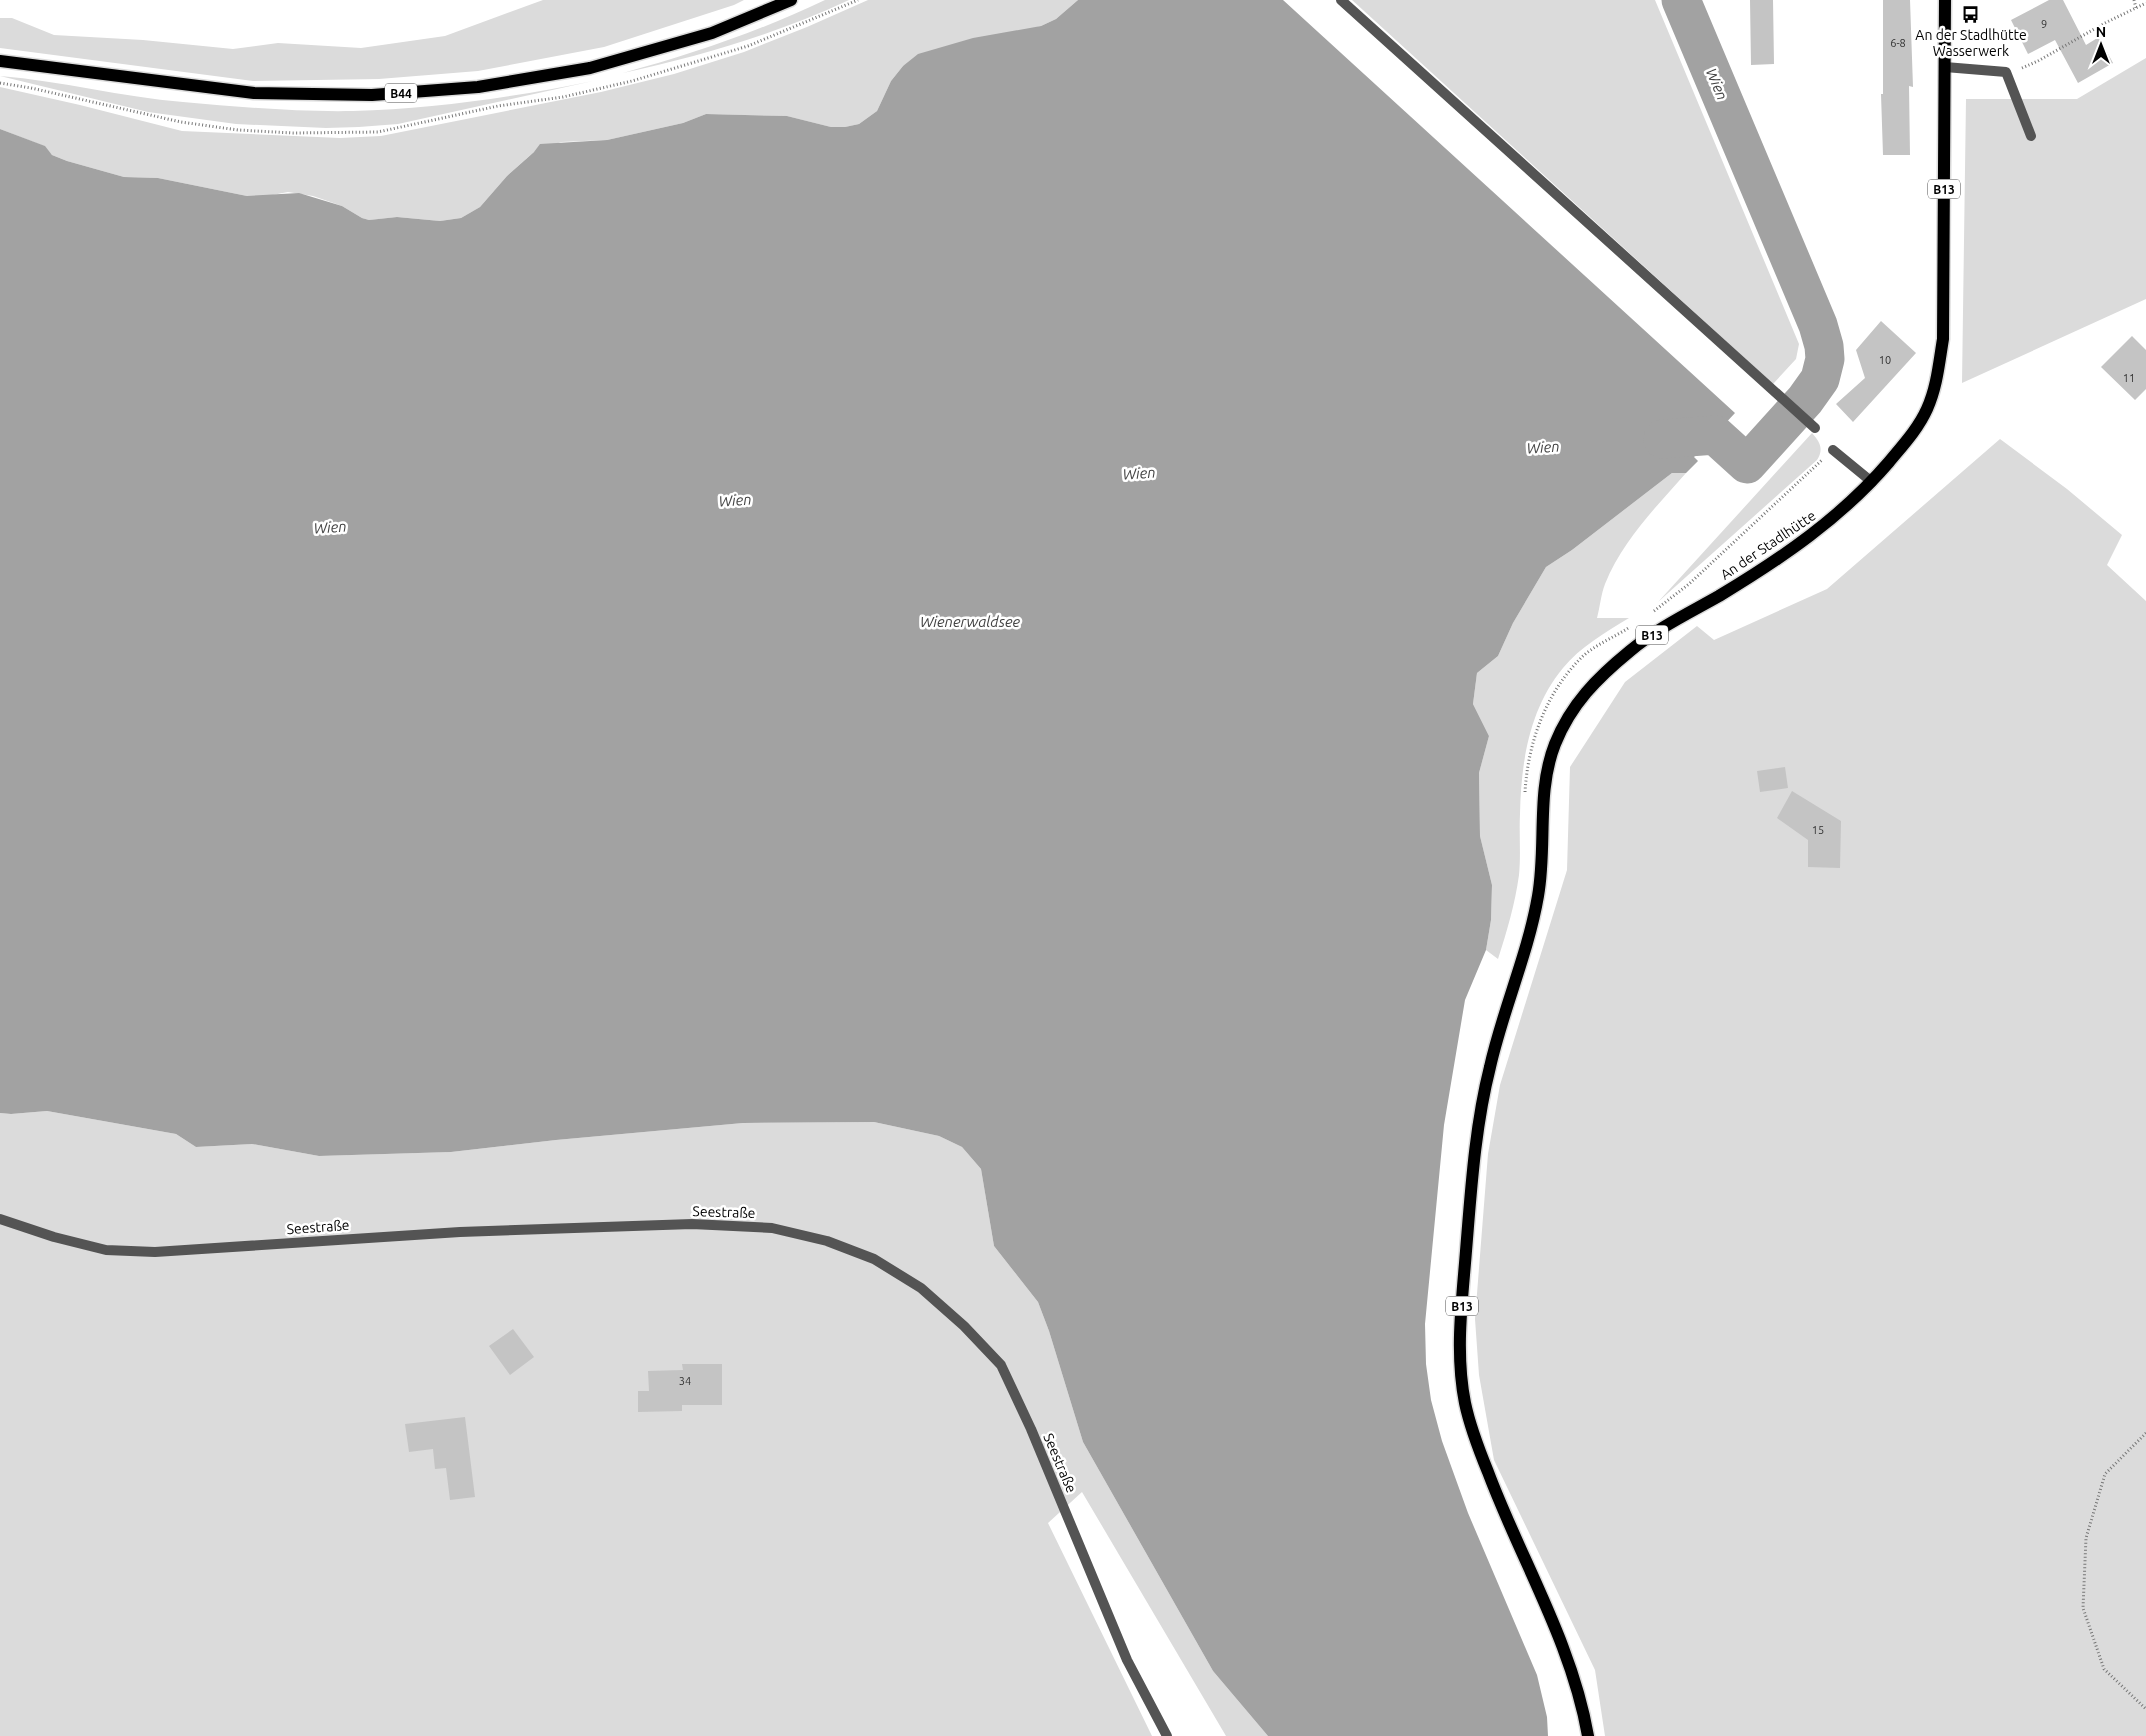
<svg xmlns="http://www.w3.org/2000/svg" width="2146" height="1736" viewBox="0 0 2146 1736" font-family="Ubuntu,sans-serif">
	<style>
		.green { fill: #dbdbdb }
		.water { fill: #a2a2a2 }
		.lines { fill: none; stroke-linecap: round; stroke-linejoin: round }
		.river { stroke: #a2a2a2; stroke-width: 39 }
		.building { fill: #c4c4c4 }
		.primary-casing { stroke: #dbdbdb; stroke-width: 15 }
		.path { stroke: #767676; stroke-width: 3; stroke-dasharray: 1 2.5; stroke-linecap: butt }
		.service { stroke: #545454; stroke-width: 10 }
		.minor { stroke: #545454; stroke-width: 10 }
		.primary { stroke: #000; stroke-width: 12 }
		.labels { text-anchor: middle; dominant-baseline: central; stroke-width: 5; stroke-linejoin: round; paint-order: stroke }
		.number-label { font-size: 11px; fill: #313131 }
		.shield { fill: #fff; stroke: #4c4c4c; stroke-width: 1 }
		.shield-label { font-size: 12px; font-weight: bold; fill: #000 }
		.poi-label { font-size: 14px; fill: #000; stroke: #fff }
		.street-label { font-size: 14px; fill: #000; stroke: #fff }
		.water-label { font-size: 15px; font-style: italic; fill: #434343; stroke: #fff }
	</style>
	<rect width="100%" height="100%" fill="#fff"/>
	<path class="green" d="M543 0H744L734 5 604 47 478 71 379 79 253 81 0 48V18H12L54 35 143 40 233 49 278 43 361 48 445 36Z
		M825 0H849C776 34 701 56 623 73 693 54 760 31 825 0Z
		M868 0H1078L1056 19 1041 26 903 66 891 81 877 111 859 124 845 127H831L787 116 706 114 683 123 607 140 561 142 534 152 527 158 507 176 480 207 461 218 440 221 397 217 369 220 362 218 342 206 313 196 288 192 267 196H247L158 178 124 177 67 161 52 155 44 146 0 129V87L80 105 182 131 340 138 381 136 601 92 674 74 744 52 807 27Z
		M1352 0H1655L1799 344 1796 359 1773 384Z
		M2146 58V299L1962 383 1966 99H2077Z
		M0 76C61 81 122 97 183 102 240 107 297 112 353 111 434 109 514 97 593 81L398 124 359 127 326 128 236 124 148 112Z
		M1812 433C1820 442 1824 449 1817 460L1658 602Z
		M2000 439 2067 489 2122 535 2107 565 2146 601V1736H1605L1595 1670 1494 1460 1479 1375 1475 1319 1488 1154 1500 1085 1567 870 1570 767 1625 682 1697 626 1714 640 1827 589Z
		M1672 473H1686C1656 507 1623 540 1605 584 1601 594 1600 607 1597 618H1629C1606 632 1580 647 1563 668 1529 709 1521 763 1520 814 1519 834 1521 855 1519 875 1515 904 1507 931 1498 959L1486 950 1491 920 1492 885 1480 836 1479 773 1489 736 1473 704 1477 673 1498 656 1513 623 1546 567 1572 550Z
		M47 1111 176 1134 196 1147 252 1144 319 1156 451 1152 556 1140 743 1123 874 1122 939 1136 962 1147 981 1169 994 1246 1038 1302 1049 1331 1083 1442 1213 1671 1268 1736H1226L1082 1492 1048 1523 1152 1736H0V1113L11 1114Z"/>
	<path class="water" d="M1078 0H1283L1735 413 1694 457 1698 461 1686 473H1672L1572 550 1546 567 1513 623 1498 656 1477 673 1473 704 1489 736 1479 773 1480 836 1492 885 1491 920 1486 950 1465 1000 1444 1125 1425 1324 1426 1364 1431 1400 1442 1441 1468 1513 1537 1675 1547 1717 1548 1736H1268L1213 1671 1083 1442 1049 1331 1038 1302 994 1246 981 1169 962 1147 939 1136 874 1122 743 1123 556 1140 451 1152 319 1156 252 1144 196 1147 176 1134 47 1111 11 1114 0 1113V129L45 146 52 155 67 161 124 177 158 178 247 196 299 193 342 206 362 218 369 220 397 217 440 221 461 218 480 207 507 176 534 152 540 144 607 140 683 123 706 114 787 116 831 127H845L859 124 877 111 891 81 903 66 918 54 973 38 1041 26 1056 19Z"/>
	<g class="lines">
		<path class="river" d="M1663 439 1715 435 1747 464 1805 400 1820 379 1825 359 1824 346 1818 325 1681 0"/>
	</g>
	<path class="building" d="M1750 0H1773L1774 64 1751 65Z
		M1883 0H1910L1913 87 1909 86 1910 155H1883L1881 94H1883Z
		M2049 0H2063L2086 45 2099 37 2113 63 2078 83 2055 40 2028 54 2011 20Z
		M1881 321 1916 353 1853 422 1836 404 1865 378 1856 350Z
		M2132 336 2146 350V389L2135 400 2101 367Z
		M1785 767 1788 788 1760 792 1757 771Z
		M1792 791 1841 821 1840 868 1808 867V840L1777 818Z
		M513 1329 534 1357 510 1375 489 1346Z
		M682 1364H722V1405H682V1411L638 1412V1391H649L648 1371 683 1370Z
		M465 1417 475 1497 450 1500 446 1468 435 1469 433 1449 409 1452 405 1424Z"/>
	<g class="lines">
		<defs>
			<path id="primary" d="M0 61 254 93 372 95 478 87 590 68 712 33 791 0
				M1588 1736C1572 1643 1521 1560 1488 1472 1479 1450 1470 1427 1465 1403 1455 1353 1462 1302 1466 1251 1471 1190 1475 1126 1490 1067 1503 1009 1528 954 1538 896 1547 846 1536 792 1555 744 1571 704 1597 678 1630 651 1656 629 1689 613 1719 596 1782 558 1841 518 1889 462 1903 445 1918 429 1927 409 1937 387 1939 363 1943 339L1945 0"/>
		</defs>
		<use href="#primary" class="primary-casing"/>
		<path class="path" d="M2134 0 2136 8
			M2022 68 2038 61 2105 23 2146 3
			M0 83 31 88 181 122 238 130 293 133 378 132 498 106 563 97 632 81 748 46 858 0
			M1654 611 1689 584 1822 460
			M1525 792C1528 742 1546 693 1581 658 1594 645 1615 637 1630 627
			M2146 1433 2105 1474 2086 1538 2083 1608 2104 1669 2146 1709"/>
		<path class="service" d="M1341 0 1815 428
			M1833 450 1872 482
			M0 1219 54 1237 106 1250 155 1252 460 1232 692 1224 772 1228 827 1241 874 1259 921 1288 964 1326 1001 1365 1031 1429 1127 1660 1167 1736"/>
		<path class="minor" d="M1945 67 2006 72 2031 136"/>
		<use href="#primary" class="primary"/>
	</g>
	<defs>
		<symbol id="bus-bare" viewBox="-9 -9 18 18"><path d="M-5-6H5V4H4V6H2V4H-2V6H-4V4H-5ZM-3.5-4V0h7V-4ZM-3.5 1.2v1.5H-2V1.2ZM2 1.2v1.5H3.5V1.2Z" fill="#000" stroke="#fff" stroke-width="2.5" paint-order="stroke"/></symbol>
	</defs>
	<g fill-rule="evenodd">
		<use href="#bus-bare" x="1958" y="2" width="25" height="25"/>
	</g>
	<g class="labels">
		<g class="number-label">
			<text x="2044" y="24">9</text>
			<text x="1898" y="43">6-8</text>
			<text x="1885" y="360">10</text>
			<text x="2129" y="378">11</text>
			<text x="1818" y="830">15</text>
			<text x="685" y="1381">34</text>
		</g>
		<g class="shield">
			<rect x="385" y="83.5" width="32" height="19" rx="4"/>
			<rect x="1928" y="179.5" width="32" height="19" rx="4"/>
			<rect x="1636" y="625.5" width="32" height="19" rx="4"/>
			<rect x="1446" y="1296.5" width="32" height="19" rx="4"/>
		</g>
		<g class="shield-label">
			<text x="401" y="93">B44</text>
			<text x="1944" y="189">B13</text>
			<text x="1652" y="635">B13</text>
			<text x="1462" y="1306">B13</text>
		</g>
		<g class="poi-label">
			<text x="1971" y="35">An der Stadlhütte<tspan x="1971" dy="16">Wasserwerk</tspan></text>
		</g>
		<g class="street-label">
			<text transform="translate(1768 545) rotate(-34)">An der Stadlhütte</text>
			<text transform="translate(724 1212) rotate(2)">Seestraße</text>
			<text transform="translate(318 1227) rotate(-4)">Seestraße</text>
			<text transform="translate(1060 1463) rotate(67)">Seestraße</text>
		</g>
		<g class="water-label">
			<text transform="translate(1717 84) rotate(67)">Wien</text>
			<text transform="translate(1543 447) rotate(-4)">Wien</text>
			<text transform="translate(1139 473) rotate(-4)">Wien</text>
			<text transform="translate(735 500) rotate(-4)">Wien</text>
			<text transform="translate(330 527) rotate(-4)">Wien</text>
			<text x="970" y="621">Wienerwaldsee</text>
		</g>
	</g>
	<g transform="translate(2101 45)" stroke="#ffffff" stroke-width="4" paint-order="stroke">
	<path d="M0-4L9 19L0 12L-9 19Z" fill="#000000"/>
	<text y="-8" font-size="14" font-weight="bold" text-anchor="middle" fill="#000000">N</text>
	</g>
</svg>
